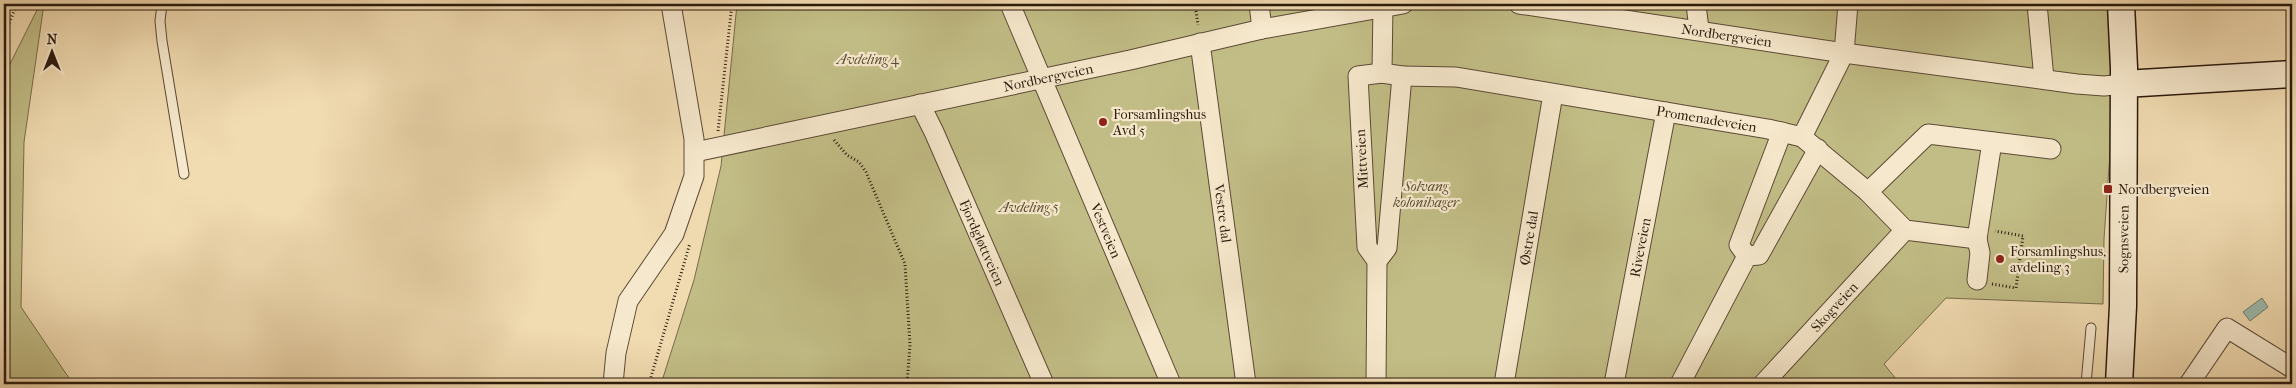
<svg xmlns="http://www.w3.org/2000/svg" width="2296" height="388" viewBox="0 0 2296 388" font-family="'IM FELL French Canon',serif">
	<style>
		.green { fill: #c2bd86; stroke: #766c4a }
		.water { fill: #9bbbaf; stroke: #6e7b6e }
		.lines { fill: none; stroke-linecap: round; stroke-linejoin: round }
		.lane-casing { stroke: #5c4a36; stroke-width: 11 }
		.street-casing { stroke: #5c4a36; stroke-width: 21 }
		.secondary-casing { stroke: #2b1a0d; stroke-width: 29 }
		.path { stroke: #2b1a0d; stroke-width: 3; stroke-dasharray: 1 2.5; stroke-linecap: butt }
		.lane { stroke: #f6e8cc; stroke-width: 9 }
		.street { stroke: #f6e8cc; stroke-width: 19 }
		.secondary { stroke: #f6e8cc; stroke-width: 26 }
		.poi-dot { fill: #8f2418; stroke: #f6e8cc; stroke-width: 2 }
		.labels { text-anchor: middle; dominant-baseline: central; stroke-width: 4.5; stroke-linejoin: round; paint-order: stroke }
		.street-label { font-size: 14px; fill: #2b1a0d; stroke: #f6e8cc }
		.park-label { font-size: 14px; font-style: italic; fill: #584b31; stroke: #f6e8cc }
		.poi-label { font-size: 14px; fill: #2b1a0d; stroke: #f6e8cc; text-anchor: start }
	</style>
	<rect width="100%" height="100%" fill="#f1dbb1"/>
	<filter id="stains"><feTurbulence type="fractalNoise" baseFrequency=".004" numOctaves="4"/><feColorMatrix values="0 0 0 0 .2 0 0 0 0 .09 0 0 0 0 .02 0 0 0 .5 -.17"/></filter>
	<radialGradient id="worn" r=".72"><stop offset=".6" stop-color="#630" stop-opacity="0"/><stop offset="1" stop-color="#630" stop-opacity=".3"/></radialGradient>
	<path class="green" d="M40 4H44L24 142 21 307 73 384H4V76Z
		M737 4H2111L2115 81 2104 239 2103 304 1946 298 1884 364 1900 384H661L694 280 721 166Z"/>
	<path class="water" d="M2262 298 2268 307 2250 321 2243 312Z"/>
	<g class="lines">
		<defs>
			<path id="lane" d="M162 4 160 21 162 41 184 174
				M2086 384 2091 328"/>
			<g id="street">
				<path id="s1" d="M1010 4 1171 384"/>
				<path d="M1259 4 1262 29"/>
				<path id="s2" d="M1519 4 1844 53 2077 84 2104 86 2124 84"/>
				<path d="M1696 4 1699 30"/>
				<path d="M2037 4 2044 79"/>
				<path id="s3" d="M1200 43 1246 384"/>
				<path id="s4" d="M1402 76 1456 77 1768 129 1802 137 1868 192 1905 230 1977 239"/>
				<path id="s5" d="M920 104 934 132 1044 384"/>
				<path d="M1802 137 1844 53 1848 4"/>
				<path id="s6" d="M695 152 1130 60 1262 29 1403 4"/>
				<path d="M1868 192 1928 134 2051 149"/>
				<path d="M1747 256 1739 245 1782 132"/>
				<path d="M1377 261 1367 247 1358 76 1382 73"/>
				<path d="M1977 280 1980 253 1977 239 1992 142"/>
				<path d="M613 384 616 353 628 301 674 234 694 176V139L671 4"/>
				<path d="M1376 384 1377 261 1387 248 1402 76 1382 73 1383 4"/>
				<path id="s7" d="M1504 384 1553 94"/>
				<path id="s8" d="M1614 384 1666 112"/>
				<path d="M1680 384 1747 256 1759 255 1818 149"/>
				<path id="s9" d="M1763 384 1905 230"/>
				<path d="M2189 384 2227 328 2292 368"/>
			</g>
			<g id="secondary">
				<path d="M2124 84 2292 74"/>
				<path id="s10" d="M2119 384 2123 306 2124 68 2121 4"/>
			</g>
		</defs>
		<use href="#lane" class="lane-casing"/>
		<use href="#street" class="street-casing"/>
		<use href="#secondary" class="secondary-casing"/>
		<path class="path" d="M1195 4 1198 25
			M4 36 17 4
			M718 131 732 4
			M834 140 847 155 859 162 866 172 905 264 910 345 907 384
			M1992 284 2016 288 2023 236 1995 231
			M649 384 690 243"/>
		<use href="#lane" class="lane"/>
		<use href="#street" class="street"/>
		<use href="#secondary" class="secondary"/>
	</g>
	<g class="poi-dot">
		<circle cx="1103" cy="122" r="5"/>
		<rect x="2103" y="184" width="10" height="10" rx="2.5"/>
		<circle cx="2000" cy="259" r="5"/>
	</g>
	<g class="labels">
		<g class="street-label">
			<text stroke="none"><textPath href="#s2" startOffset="210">Nordbergveien</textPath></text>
			<text stroke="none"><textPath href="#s6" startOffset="361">Nordbergveien</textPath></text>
			<text stroke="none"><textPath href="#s4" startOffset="308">Promenadeveien</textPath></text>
			<text transform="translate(1362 159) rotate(-93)">Mittveien</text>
			<text stroke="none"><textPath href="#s3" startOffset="172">Vestre dal</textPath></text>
			<text stroke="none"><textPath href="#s1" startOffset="246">Vestveien</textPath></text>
			<text stroke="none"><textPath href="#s7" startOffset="148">Østre dal</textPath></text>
			<text stroke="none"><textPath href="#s10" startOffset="145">Sognsveien</textPath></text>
			<text stroke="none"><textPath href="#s5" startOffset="152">Fjordgløttveien</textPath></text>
			<text stroke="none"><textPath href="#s8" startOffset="139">Riveveien</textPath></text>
			<text stroke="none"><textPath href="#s9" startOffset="105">Skogveien</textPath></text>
		</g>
		<g class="park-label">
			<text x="868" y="59">Avdeling 4</text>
			<text x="1426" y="186">Solvang<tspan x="1426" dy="16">kolonihager</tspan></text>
			<text x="1029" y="207">Avdeling 5</text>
		</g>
		<g class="poi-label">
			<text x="1113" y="114">Forsamlingshus<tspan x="1113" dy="16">Avd 5</tspan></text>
			<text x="2118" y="189">Nordbergveien</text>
			<text x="2010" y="251">Forsamlingshus,<tspan x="2010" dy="16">avdeling 3</tspan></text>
		</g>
	</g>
	<rect width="2296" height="388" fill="none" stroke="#f1dbb1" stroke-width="20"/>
	<rect x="5" y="5" width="2286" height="378" fill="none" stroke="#2b1a0d" stroke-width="2.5"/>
	<rect x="10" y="10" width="2276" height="368" fill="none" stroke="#2b1a0d"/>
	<g transform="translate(52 52)" stroke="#f6e8cc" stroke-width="4" paint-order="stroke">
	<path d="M0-4L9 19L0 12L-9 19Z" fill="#2b1a0d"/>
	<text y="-8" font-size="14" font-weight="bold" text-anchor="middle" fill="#2b1a0d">N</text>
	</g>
	<rect width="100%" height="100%" filter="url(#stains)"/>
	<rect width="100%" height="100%" fill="url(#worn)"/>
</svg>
